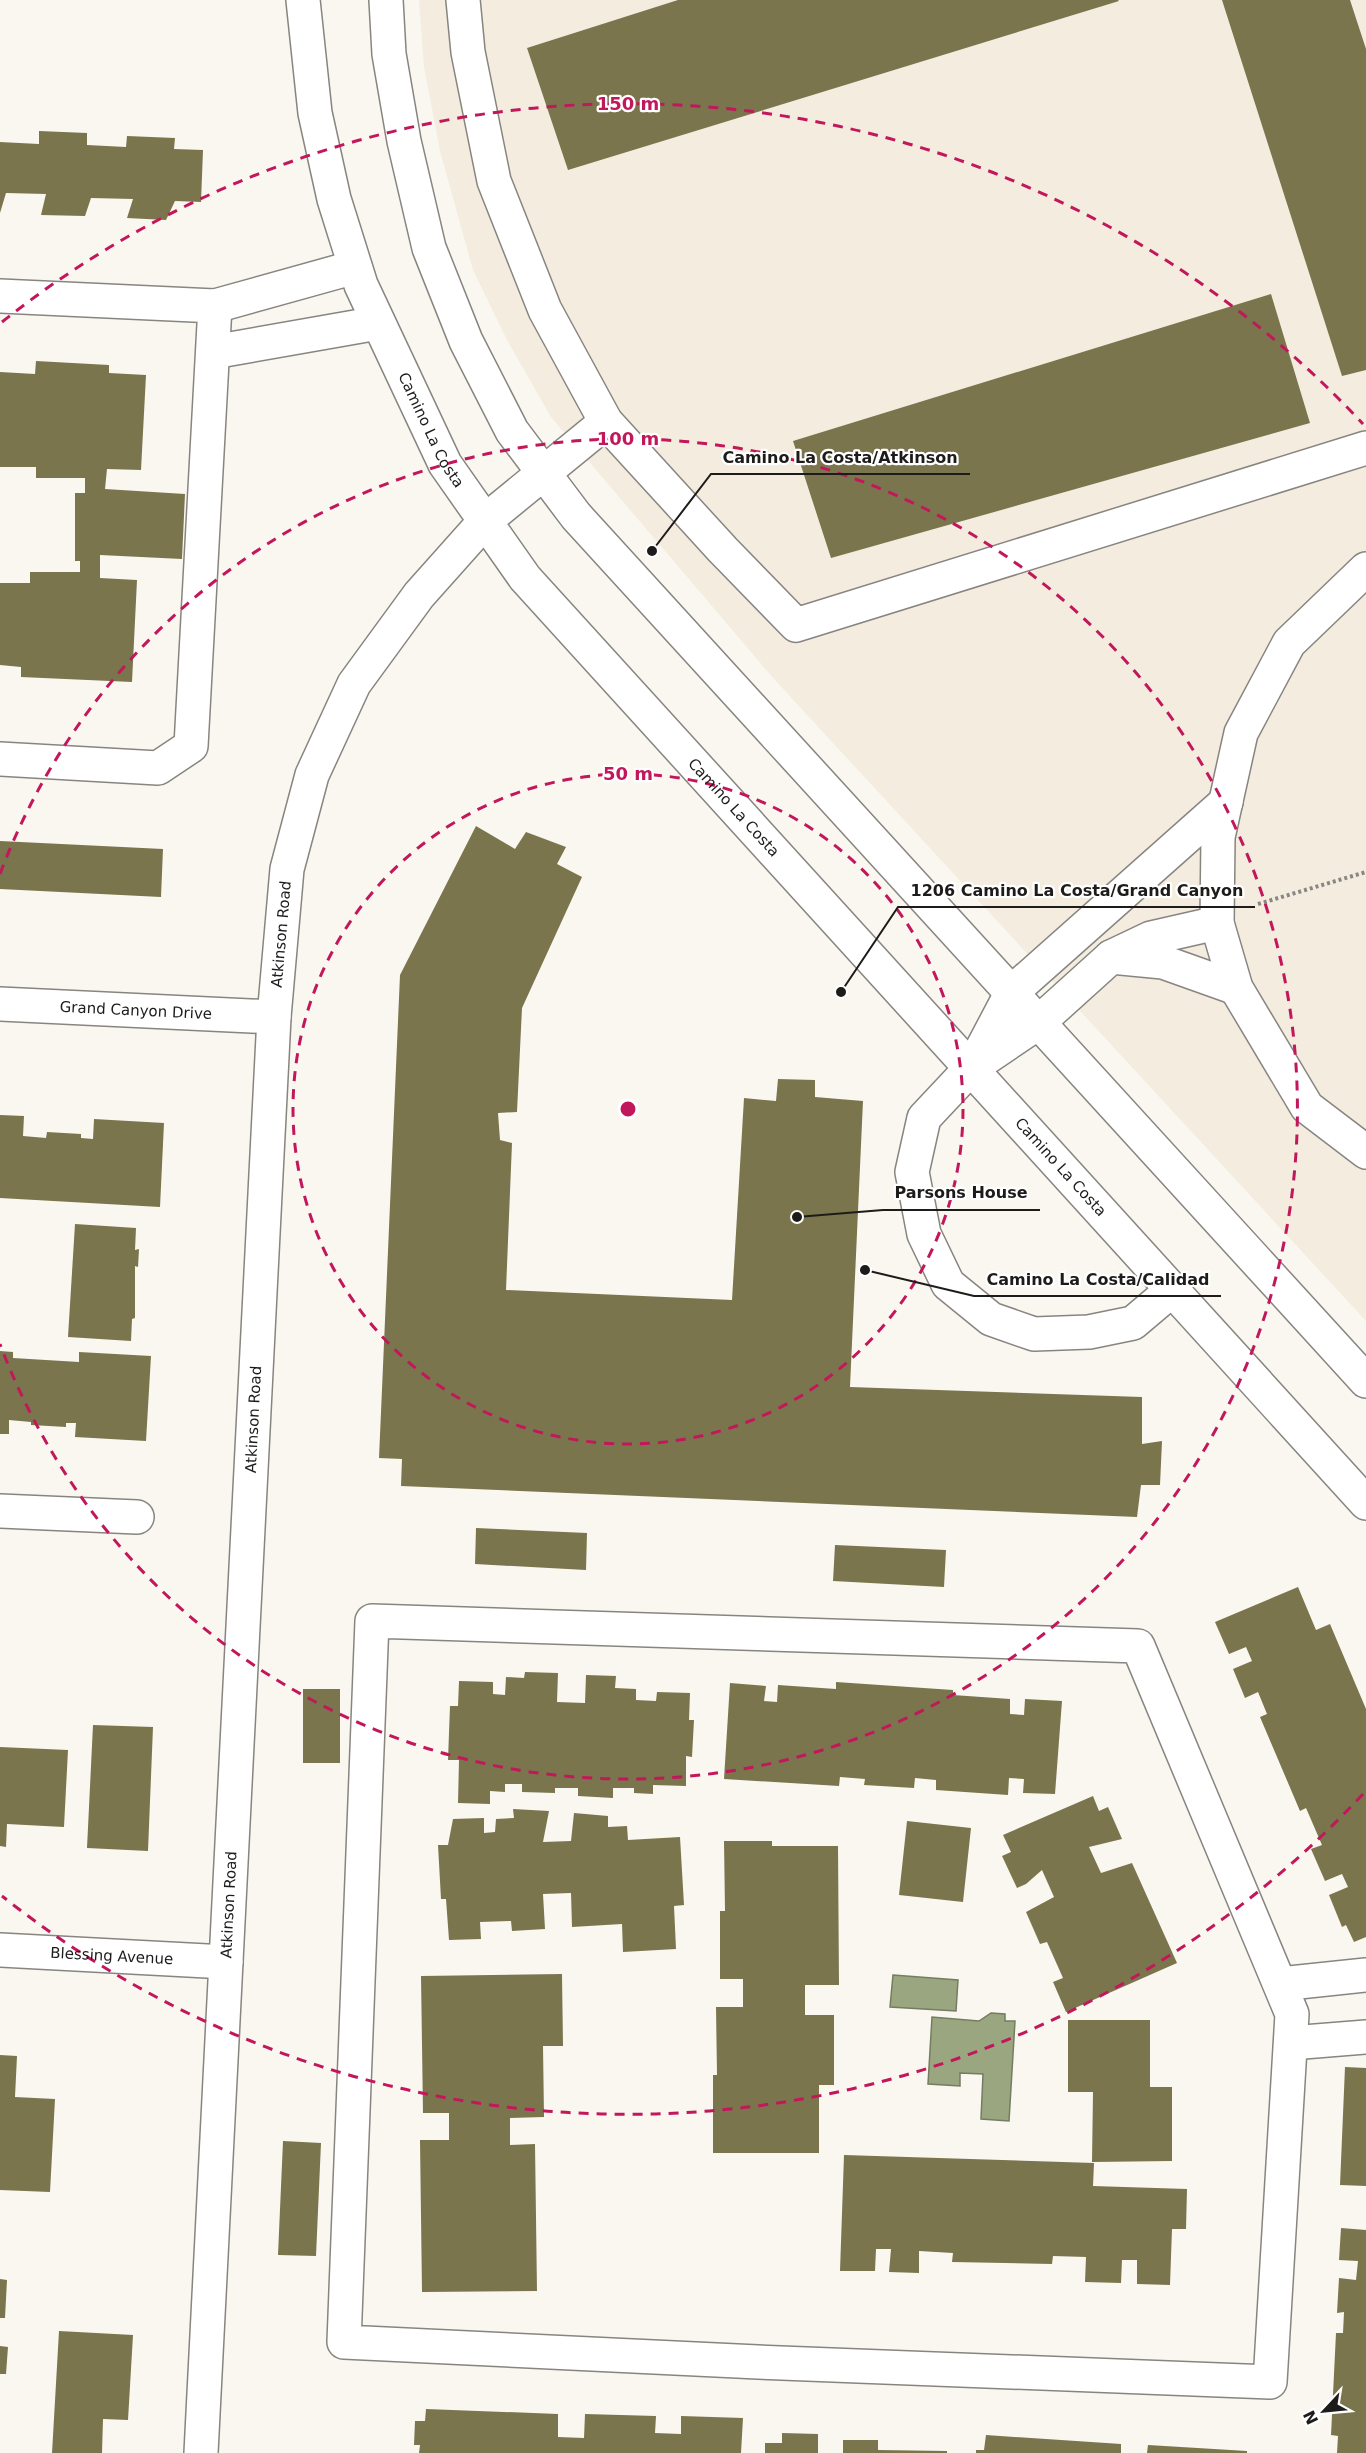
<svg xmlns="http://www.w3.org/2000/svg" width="1366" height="2453" viewBox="0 0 1366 2453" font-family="'DejaVu Sans',sans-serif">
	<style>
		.built { fill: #f3ecdf }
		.water { fill: #9aa67f; stroke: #747d61; stroke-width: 1.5 }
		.building { fill: #7a754d }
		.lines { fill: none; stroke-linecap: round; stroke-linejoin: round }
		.minor-casing { stroke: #888580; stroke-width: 36 }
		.path { stroke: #898783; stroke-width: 4; stroke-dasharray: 3 3; stroke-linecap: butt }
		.minor { stroke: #fff; stroke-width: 33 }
		.ring { fill: none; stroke: #c2185b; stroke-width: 3; stroke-dasharray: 10 8 }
		.labels { text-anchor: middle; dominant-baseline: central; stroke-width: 4.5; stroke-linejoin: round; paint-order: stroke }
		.street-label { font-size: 15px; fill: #1d1c1a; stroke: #fff }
		.centre { fill: #c2185b; stroke: #fff; stroke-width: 3 }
		.ring-label { font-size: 18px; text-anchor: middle; font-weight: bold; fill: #c2185b; stroke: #fff; stroke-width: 4.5; stroke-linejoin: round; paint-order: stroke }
		.leader { fill: none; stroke: #1d1c1a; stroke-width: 2 }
		.callout-dot { fill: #1d1c1a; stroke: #fff; stroke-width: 2 }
		.callout-label { font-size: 16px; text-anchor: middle; font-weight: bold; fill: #1d1c1a; stroke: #fff; stroke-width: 4.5; stroke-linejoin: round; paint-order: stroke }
	</style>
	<rect width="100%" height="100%" fill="#faf7f1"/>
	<path class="built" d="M419 0H1366V1321L774 679 551 417 507 340 473 270 440 151 424 67Z"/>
	<path class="water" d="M893 1975 958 1980 956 2011 890 2007Z
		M991 2013 1005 2014V2021H1015L1009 2121 981 2119 983 2074 960 2073V2086L928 2084 932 2017 979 2021Z"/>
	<path class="building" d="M678 0H1118L1119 1 568 170 527 48Z
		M1222 0H1350L1366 49V370L1342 376Z
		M39 131 87 133V145L126 147 127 136 175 138 174 149 203 150 201 202 175 201 166 220 127 218 133 199 91 198 85 216 41 215 46 194 6 193 0 213V142L39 144Z
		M1271 294 1310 423 831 558 793 441Z
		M36 361 109 365V373L146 375 141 470 107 469 105 489 185 494 182 559 100 555V578L137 580 132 682 21 677V667L0 665V583H30V572H80V561H75V493H85V478H36V467H0V372L35 374Z
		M476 826 515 849 526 832 566 847 557 864 582 877 522 1008 517 1112 498 1113 500 1140 512 1143 506 1290 732 1300 744 1098 776 1101 778 1079 815 1080V1097L863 1101 850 1387 1142 1397V1444L1162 1441 1160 1485H1141L1137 1517 401 1486 402 1459 379 1458 400 975Z
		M0 841 163 849 161 897 0 889Z
		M0 1115 24 1116 23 1136 46 1138 47 1132 81 1134V1138L93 1139 94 1119 164 1123 160 1207 0 1198Z
		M75 1224 136 1228 135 1250 139 1249 138 1267 135 1266V1318L132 1319 131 1341 68 1337Z
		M0 1351 13 1352V1358L79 1362V1352L151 1356 146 1441 75 1437 76 1423H66V1427L31 1425V1422L9 1420V1434H0Z
		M476 1528 587 1533 586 1570 475 1564Z
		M835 1545 946 1550 944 1587 833 1581Z
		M1298 1587 1316 1630 1330 1624 1366 1709V1937L1354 1942 1346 1925 1342 1927 1329 1895 1348 1887 1342 1874 1325 1881 1311 1849 1322 1845 1306 1808 1300 1811 1260 1717 1267 1714 1258 1692 1245 1698 1233 1669 1252 1661 1246 1647 1229 1654 1215 1622Z
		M525 1672 558 1673 557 1702 585 1703 586 1675 616 1676 615 1688 636 1689V1700L656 1701 657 1692 690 1693 689 1720H694L692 1757 686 1756V1786L653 1785V1794L634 1793V1788H613V1798L578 1796V1788H555V1793L522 1792V1784H505V1792L490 1791V1804L458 1803 459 1760H448L450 1706H458L459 1681 493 1682V1694L505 1695 506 1677 524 1678Z
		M836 1682 953 1690V1695L1010 1699V1714L1024 1715 1025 1699 1062 1701 1055 1794 1023 1793 1024 1779 1009 1778 1008 1795 936 1790V1780L915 1778 914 1788 864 1785 865 1779 840 1777 839 1786 724 1779 730 1683 766 1686 764 1701 777 1702 778 1685 836 1689Z
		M303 1689H340V1763H303Z
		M93 1725 153 1727 148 1851 87 1848Z
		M0 1747 68 1750 64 1827 7 1824 6 1847 0 1846Z
		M1093 1796 1099 1811 1108 1807 1122 1839 1089 1847 1101 1873 1132 1863 1177 1963 1066 2012 1053 1982 1063 1978 1047 1942 1040 1944 1026 1912 1054 1897 1042 1870 1026 1884 1017 1888 1002 1856 1011 1852 1003 1835Z
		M513 1809 549 1811 543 1842 571 1841 574 1813 608 1816V1827L627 1826 628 1840 680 1837 684 1905 674 1906 676 1949 623 1952 622 1924 572 1927 571 1893 543 1894 545 1929 512 1931 511 1921 480 1922 481 1939 449 1940 446 1899H441L438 1845H448L453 1819 484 1818V1833L495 1832 496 1819 514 1818Z
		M907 1821 971 1828 963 1902 899 1895Z
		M724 1841H772V1846H838L839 1985H805V2015H834V2085H819V2153H713V2075H717L716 2007H743V1979H720V1911H725Z
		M562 1974 563 2046H543L544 2117 510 2118V2145L535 2144 537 2291 422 2292 420 2140H449V2113H423L421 1976Z
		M1068 2020H1150V2087H1172V2161L1092 2162 1093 2092H1068Z
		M0 2055 17 2056 15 2097 55 2099 50 2192 0 2190Z
		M1345 2067 1366 2068V2186L1340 2185Z
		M283 2141 321 2143 316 2256 278 2255Z
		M844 2155 1094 2163 1093 2186 1187 2189 1186 2229H1172L1170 2285 1137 2284V2260H1122L1121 2283 1085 2282 1086 2257 1053 2256 1052 2264 952 2262 953 2253 919 2251V2273L889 2272 891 2249H876L875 2271H840Z
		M1341 2228 1366 2230V2453H1337L1338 2436 1331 2435 1336 2333H1343L1344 2312 1337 2313 1339 2278 1356 2280 1358 2261 1339 2260Z
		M0 2279 7 2280 5 2318H0Z
		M59 2331 133 2335 128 2420 103 2419 102 2453H52Z
		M0 2346 8 2347 6 2374H0Z
		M426 2409 558 2414V2437L584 2438 585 2414 656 2416 655 2433 681 2434V2416L743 2418 741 2453H419L420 2445H414L415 2421H425Z
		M782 2433 818 2434V2453H765V2443H782Z
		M986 2435 1121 2444V2453H976V2450H984Z
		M843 2440H878V2450L947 2451V2453H843Z
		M1148 2445 1247 2451V2453H1147Z"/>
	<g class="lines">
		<defs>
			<g id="minor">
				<path id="s1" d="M303 0 315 113 334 199 361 285 445 464 525 578 1366 1503"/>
				<path d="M386 0 389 54 404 141 429 248 466 341 512 431 576 516 1366 1381"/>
				<path d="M463 0 468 52 494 181 545 310 606 422 723 550 796 625 1366 448"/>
				<path d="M0 296 215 306 191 746 158 768 0 759"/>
				<path d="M215 306 355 267"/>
				<path d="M213 352 378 323"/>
				<path d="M1366 569 1289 643 1241 733 1218 837 1217 923 1236 988 1307 1107 1366 1152"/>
				<path d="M1111 957 1151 938 1217 923"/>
				<path id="s2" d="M0 1004 274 1017"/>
				<path d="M974 1064 1012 992 1226 802"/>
				<path d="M1172 1290 1133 1323 1089 1332 1034 1334 991 1319 948 1284 924 1234 912 1172 924 1118 971 1068 1039 1022 1111 957 1163 962 1236 988"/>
				<path d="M0 1511 137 1517"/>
				<path d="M372 1621 1138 1646 1292 2014 1270 2382 758 2362 344 2342Z"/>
				<path id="s3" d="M0 1950 226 1962"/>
				<path d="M1280 1984 1366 1975"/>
				<path d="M1291 2043 1366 2037"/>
				<path id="s4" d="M201 2453 274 1017 287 869 312 775 354 684 419 595 485 521 606 422"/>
			</g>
		</defs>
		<use href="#minor" class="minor-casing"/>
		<path class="path" d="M1258 904 1366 872"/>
		<use href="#minor" class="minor"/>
	</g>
	<g class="ring">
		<circle cx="628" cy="1109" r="335"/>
		<path d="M0 874A670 670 0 1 1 0 1344"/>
		<path d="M1363 1794A1005 1005 0 0 1 2 1896M2 322A1005 1005 0 0 1 1363 424"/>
	</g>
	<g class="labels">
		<g class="street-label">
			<text stroke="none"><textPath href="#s1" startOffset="453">Camino La Costa</textPath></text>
			<text stroke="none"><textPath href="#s1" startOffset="939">Camino La Costa</textPath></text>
			<text stroke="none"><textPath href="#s4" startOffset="1521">Atkinson Road</textPath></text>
			<text stroke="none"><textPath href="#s2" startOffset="136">Grand Canyon Drive</textPath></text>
			<text stroke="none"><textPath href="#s1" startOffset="1425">Camino La Costa</textPath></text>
			<text stroke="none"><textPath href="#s4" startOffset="1035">Atkinson Road</textPath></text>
			<text stroke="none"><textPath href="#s4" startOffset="549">Atkinson Road</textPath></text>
			<text stroke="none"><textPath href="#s3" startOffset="112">Blessing Avenue</textPath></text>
		</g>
	</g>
	<circle cx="628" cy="1109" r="9" class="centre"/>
	<g class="ring-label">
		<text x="628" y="110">150 m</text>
		<text x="628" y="445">100 m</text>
		<text x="628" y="780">50 m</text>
	</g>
	<path class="leader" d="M652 551L711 474H970M841 992L898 907H1255M797 1217L883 1210H1040M865 1270L974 1296H1221"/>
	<g class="callout-dot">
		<circle cx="652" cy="551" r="6"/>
		<circle cx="841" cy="992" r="6"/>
		<circle cx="797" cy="1217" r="6"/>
		<circle cx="865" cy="1270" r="6"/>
	</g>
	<g class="callout-label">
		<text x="840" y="463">Camino La Costa/Atkinson</text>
		<text x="1077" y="896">1206 Camino La Costa/Grand Canyon</text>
		<text x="961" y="1198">Parsons House</text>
		<text x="1098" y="1285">Camino La Costa/Calidad</text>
	</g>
	<g transform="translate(1324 2411) rotate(244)" stroke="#ffffff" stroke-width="4.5" paint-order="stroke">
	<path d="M0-4.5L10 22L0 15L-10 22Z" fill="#1d1c1a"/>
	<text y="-9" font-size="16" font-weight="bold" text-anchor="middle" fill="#1d1c1a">N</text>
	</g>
</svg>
